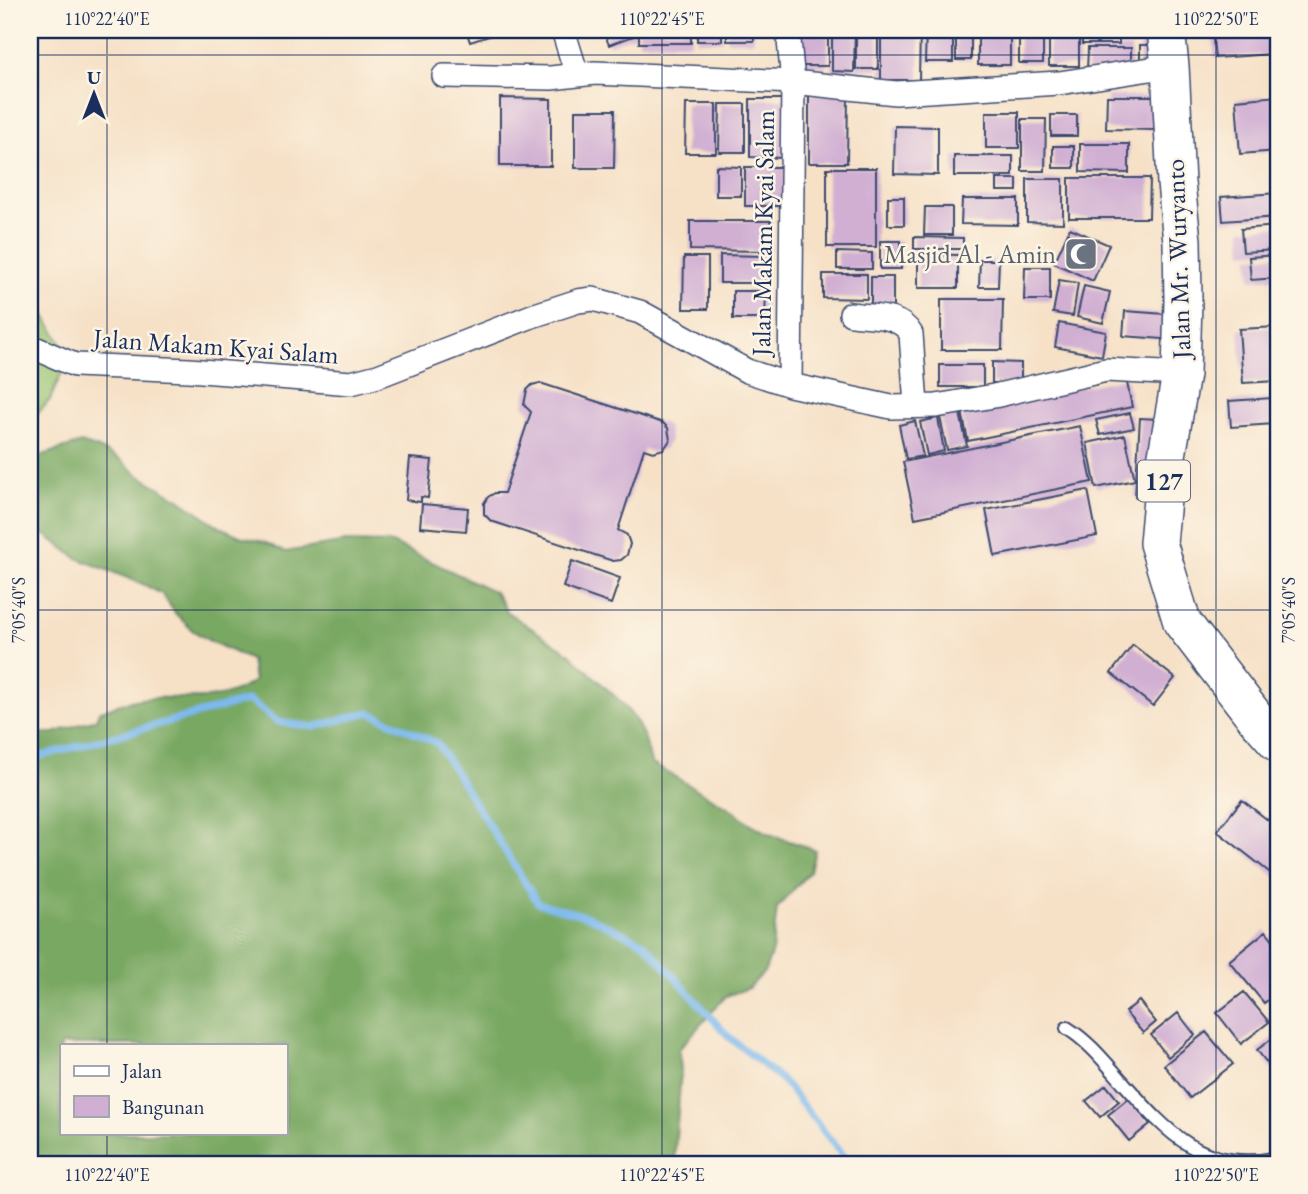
<svg xmlns="http://www.w3.org/2000/svg" width="1308" height="1194" viewBox="0 0 1308 1194" font-family="'EB Garamond',serif">
	<style>
		.green { fill: #97c26f; stroke: #597866; stroke-width: 2 }
		.forest { fill: #79a862; stroke: #4a6c60; stroke-width: 2; fill-rule: evenodd }
		.lines { fill: none; stroke-linecap: round; stroke-linejoin: round }
		.stream { stroke: #7cb9ee; stroke-width: 7 }
		.building { fill: #d0afd3 }
		.service-casing { stroke: #3c4a6e; stroke-width: 16 }
		.minor-casing { stroke: #3c4a6e; stroke-width: 26 }
		.primary-casing { stroke: #3c4a6e; stroke-width: 40 }
		.service { stroke: #fff; stroke-width: 12 }
		.minor { stroke: #fff; stroke-width: 23 }
		.primary { stroke: #fff; stroke-width: 37 }
		.ticks { fill: none; stroke: #1b2f5e; stroke-width: 2; stroke-opacity: 0.45 }
		.labels { text-anchor: middle; dominant-baseline: central; stroke-width: 5; stroke-linejoin: round; paint-order: stroke }
		.shield { fill: #fcf5e5; stroke: #5e6a86; stroke-width: 2 }
		.shield-label { font-size: 24px; font-weight: bold; fill: #1b2f5e }
		.street-label { font-size: 26px; fill: #1b2f5e; stroke: #fcf5e5 }
		.worship-label { font-size: 26px; fill: #5b616d; stroke: #fcf5e5; text-anchor: end }
		.neatline { fill: none; stroke: #1b2f5e; stroke-width: 2.5 }
		.ticks-label { font-size: 18px; text-anchor: middle; fill: #1b2f5e }
	</style>
	<rect width="100%" height="100%" fill="#fcf5e5"/>
	<filter id="ink" filterUnits="userSpaceOnUse"><feTurbulence type="fractalNoise" baseFrequency=".0143" numOctaves="2"/><feDisplacementMap in="SourceGraphic" scale="14" xChannelSelector="R" yChannelSelector="G"/><feConvolveMatrix kernelMatrix="1 2 1 2 8 2 1 2 1" color-interpolation-filters="sRGB"/></filter>
	<filter id="wash" filterUnits="userSpaceOnUse"><feTurbulence type="fractalNoise" baseFrequency=".00686" numOctaves="4" result="noise"/><feDisplacementMap in="SourceGraphic" scale="28" xChannelSelector="R" yChannelSelector="G"/><feGaussianBlur stdDeviation="1.57" result="paint"/><feColorMatrix in="noise" values="0 0 0 0 0 0 0 0 0 0 0 0 0 0 0 0 0 1.4 0 .05"/><feComposite in="paint" operator="in"/></filter>
	<g filter="url(#wash)">
		<rect width="100%" height="100%" fill="#f6e1c7"/>
		<path class="green" d="M30 291 69 356 50 400 30 422Z"/>
		<path class="forest" d="M81 443 102 450 121 460 138 475 179 499 220 527 242 537 264 542 285 552 346 542 392 543 495 592 507 612 569 653 621 702 635 719 645 739 651 763 731 809 749 823 769 834 815 850 810 871 777 908 772 951 765 971 749 988 726 996 679 1049 681 1070 674 1164H30V734L54 733 96 719 99 712C113 706 126 701 141 699 184 694 215 708 254 681L251 660 210 641 192 630 176 614 162 594 143 584 77 558 30 524V459ZM61 1045H285V1133H61Z"/>
		<g class="lines">
			<path class="stream" d="M30 759 249 700 278 722 314 727 369 712 437 743 538 903 589 917 644 943 728 1036 784 1082 850 1164"/>
		</g>
		<g id="blocks">
			<path class="building" d="M466 30H501L502 32 470 42Z
				M603 30H635L636 35 609 45Z
				M639 30H691V43H639Z
				M697 30H722V41H697Z
				M727 30H754V41H727Z
				M798 30H828V66H797Z
				M832 30H855L854 72 832 71Z
				M856 30H878V69H856Z
				M881 30H920L919 80H881Z
				M926 30H953V62H925Z
				M956 30H971V60H956Z
				M978 30H1010V65H978Z
				M1019 30H1043V63H1019Z
				M1082 30H1119V44H1082Z
				M1212 30H1271L1273 54 1215 58Z
				M1049 33H1079V66H1049Z
				M1140 45H1159V66L1140 65Z
				M1088 48H1131V71L1087 70Z
				M809 94H848L847 163H809Z
				M1107 96H1158V130L1106 129Z
				M1278 96V151L1240 154 1236 100Z
				M500 98 551 99V166H500Z
				M750 99H785V158L750 157Z
				M686 104H716V153H685Z
				M720 104H745V152H719Z
				M575 110H615L614 168H575Z
				M986 112H1019V148H986Z
				M1051 115H1077V136H1051Z
				M1022 119H1046L1045 171H1022Z
				M895 126 938 127V175L894 174Z
				M1080 144H1129V173L1080 172Z
				M1053 146H1074V168H1053Z
				M954 156H1013V176H954Z
				M716 166 741 167V196H716Z
				M745 167H785V206H745Z
				M827 168H876V247H827Z
				M1069 178H1150L1149 218H1069Z
				M997 179H1017V191H997Z
				M1027 179H1063V223L1027 222Z
				M1278 193V217L1223 221 1221 197Z
				M888 197H904V225H888Z
				M962 199H1018V225L961 224Z
				M925 207H952V235H924Z
				M690 221H771V251L690 250Z
				M1278 226V250L1243 252 1241 229Z
				M1070 228 1109 245 1093 281 1054 263Z
				M914 237 963 238V249H914Z
				M880 241H901V269H880Z
				M837 252 872 253V269H837Z
				M918 254 958 255V288H918Z
				M720 255 764 256V283H720Z
				M1278 255V278L1251 280 1249 257Z
				M684 257H708V309H683Z
				M980 260H999L998 287H979Z
				M1025 267H1050V300H1024Z
				M823 274H867V299L823 298Z
				M871 277H893V307H871Z
				M1059 280 1078 283 1073 316 1053 313Z
				M1274 285H1278V317H1276Z
				M1084 286 1110 292 1103 323 1077 317Z
				M733 291H766L765 319H733Z
				M941 299H1003L1002 350H941Z
				M1125 311 1165 314 1163 339 1123 336Z
				M1059 323 1106 332 1102 356 1055 347Z
				M1278 327V381L1243 383 1239 329Z
				M992 362 1021 363V383H992Z
				M940 365H983V387H940Z
				M1126 378 1132 407 968 441 962 412Z
				M540 383 663 423 668 428 670 440 664 449 653 452 644 449 618 530 627 535 630 544 627 555 621 560 613 561 491 521 484 514V503L488 497 495 493H504L531 412 524 405 527 390 532 385Z
				M1272 398 1274 424 1231 427 1229 401Z
				M960 413 967 446 947 450 940 417Z
				M1130 413 1134 428 1100 435 1096 420Z
				M938 418 944 451 927 455 920 422Z
				M1140 418 1158 419 1152 498 1135 497Z
				M915 421 923 456 906 459 899 425Z
				M1080 426 1092 482 915 518 903 462Z
				M1125 435 1135 480 1096 488 1087 443Z
				M410 458 432 460 428 498 421 497V502L406 500Z
				M1088 490 1097 536 995 556 986 510Z
				M422 504 468 508 466 531 420 527Z
				M572 561 620 578 611 604 563 587Z
				M1133 645 1175 678 1153 706 1111 673Z
				M1242 800 1278 828V879L1217 831Z
				M1266 931 1278 946V992L1264 1003 1229 961Z
				M1244 992 1269 1022 1241 1044 1217 1013Z
				M1139 1001 1156 1022 1143 1033 1125 1012Z
				M1178 1013 1195 1035 1168 1057 1151 1035Z
				M1206 1032 1233 1064 1190 1098 1164 1065Z
				M1278 1034V1077L1257 1050Z
				M1106 1085 1119 1101 1100 1117 1086 1101Z
				M1129 1098 1150 1124 1129 1141 1108 1115Z"/>
		</g>
	</g>
	<g filter="url(#ink)">
		<use href="#blocks" fill-opacity="0" stroke="#3c4a6e" stroke-width="2"/>
		<g class="lines">
			<defs>
				<path id="service" d="M1067 1028C1086 1040 1099 1055 1114 1072 1162 1126 1198 1175 1278 1158"/>
				<path id="minor" d="M563 30 577 75
					M788 30 793 82 790 385
					M444 76 551 78 595 73 793 82 896 93 1059 83 1170 66
					M851 314C871 317 900 314 911 334L916 406
					M30 346 75 365 189 370 351 383 378 376 532 316 578 301 593 299 640 312 747 371 790 385 891 407 936 406 994 396 1106 370 1181 374"/>
				<path id="primary" d="M1166 30 1170 66 1176 183 1182 241 1183 300 1181 374 1165 467 1158 543 1182 622 1255 717 1278 743"/>
			</defs>
			<use href="#service" class="service-casing"/>
			<use href="#minor" class="minor-casing"/>
			<use href="#primary" class="primary-casing"/>
			<use href="#service" class="service"/>
			<use href="#minor" class="minor"/>
			<use href="#primary" class="primary"/>
		</g>
	</g>
	<path class="ticks" d="M107 30V1045M662 30V1164M1216 30V1164M30 55H1278M30 610H1278M107 1133V1164"/>
	<defs>
		<symbol id="mosque-square" viewBox="-11 -11 22 22"><rect x="-9" y="-9" width="18" height="18" rx="4" fill="#6b7280" stroke="#fcf5e5"/><path d="M3.5-4.9A6 6 0 1 0 3.5 4.9A5 5 0 1 1 3.5-4.9Z" fill="#fff"/></symbol>
	</defs>
	<g fill-rule="evenodd">
		<use href="#mosque-square" x="1062" y="235" width="38" height="38"/>
	</g>
	<g class="labels">
		<rect class="shield" x="1138" y="460.5" width="52" height="41" rx="5"/>
		<g class="shield-label">
			<text x="1164" y="481">127</text>
		</g>
		<g class="street-label">
			<text transform="translate(763 233) rotate(-89)">Jalan Makam Kyai Salam</text>
			<text transform="translate(1178 259) rotate(-92)">Jalan Mr. Wuryanto</text>
			<text transform="translate(216 346) rotate(4)">Jalan Makam Kyai Salam</text>
		</g>
		<g class="worship-label">
			<text x="1056" y="254">Masjid Al - Amin</text>
		</g>
	</g>
	<rect width="1308" height="1194" fill="none" stroke="#fcf5e5" stroke-width="77"/>
	<rect x="60" y="1044" width="228" height="91" fill="#fcf5e5" stroke="#a2a6af" stroke-width="2"/>
	<rect x="74" y="1066" width="35" height="10" fill="#ffffff" stroke="#a2a6af" stroke-width="2"/>
	<text x="122" y="1078" font-size="21" fill="#1b2f5e">Jalan</text>
	<rect x="74" y="1096" width="35" height="21" fill="#d0afd3" stroke="#a2a6af" stroke-width="2"/>
	<text x="122" y="1114" font-size="21" fill="#1b2f5e">Bangunan</text>
	<g transform="translate(94 94)" stroke="#fcf5e5" stroke-width="5" paint-order="stroke">
	<path d="M0-5L12 26L0 18L-12 26Z" fill="#1b2f5e"/>
	<text y="-10" font-size="19" font-weight="bold" text-anchor="middle" fill="#1b2f5e">U</text>
	</g>
	<rect x="38" y="38" width="1232" height="1118" class="neatline"/>
	<g class="ticks-label">
		<text x="107" y="25">110°22'40"E</text>
		<text x="662" y="25">110°22'45"E</text>
		<text x="1216" y="25">110°22'50"E</text>
		<text transform="translate(19 610) rotate(-90)" y="6">7°05'40"S</text>
		<text transform="translate(1289 610) rotate(-90)" y="6">7°05'40"S</text>
		<text x="107" y="1181">110°22'40"E</text>
		<text x="662" y="1181">110°22'45"E</text>
		<text x="1216" y="1181">110°22'50"E</text>
	</g>
</svg>
